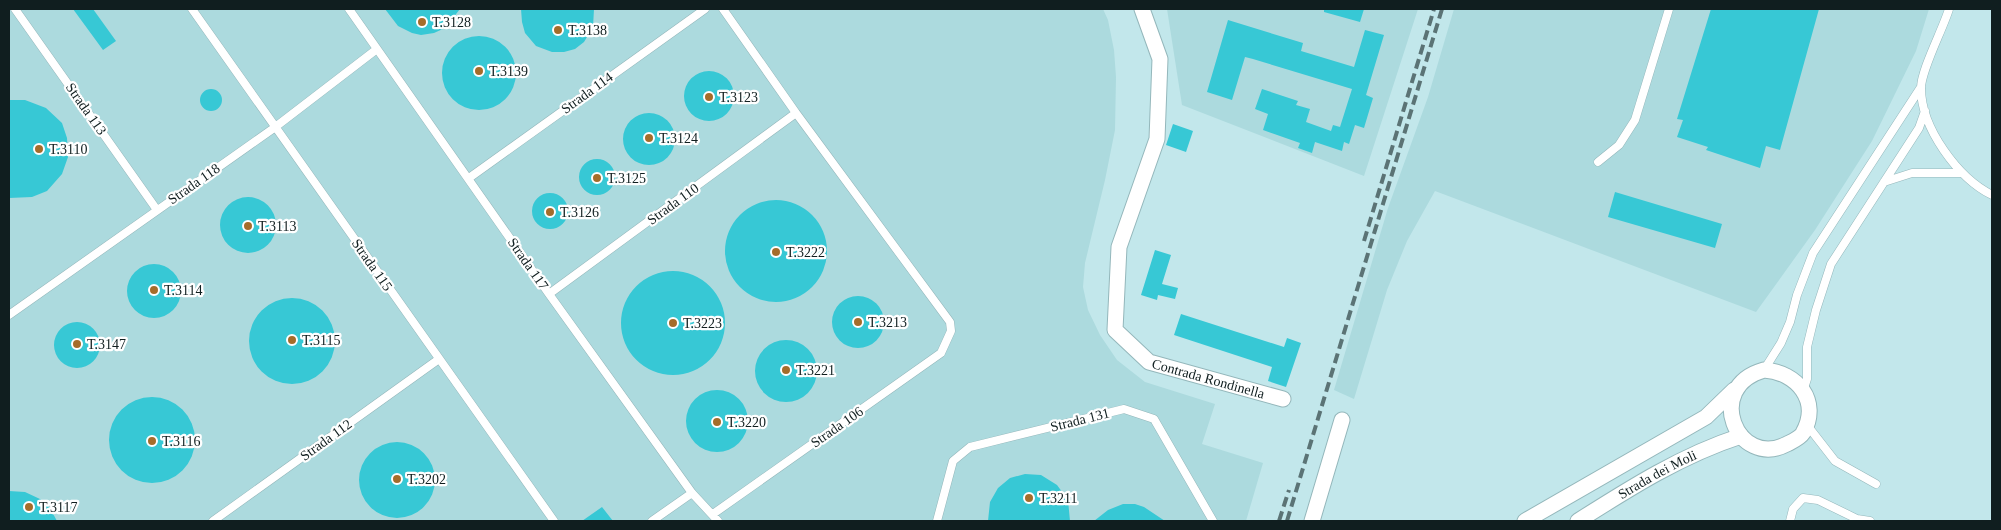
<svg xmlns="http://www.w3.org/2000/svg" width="2001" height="530" viewBox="0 0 2001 530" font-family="'Times New Roman',serif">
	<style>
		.built { fill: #acdade }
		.building { fill: #37c8d5 }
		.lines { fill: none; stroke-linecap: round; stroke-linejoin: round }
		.service-casing { stroke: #94b7bb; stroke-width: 9 }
		.minor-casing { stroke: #94b7bb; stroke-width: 17 }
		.service { stroke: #fff; stroke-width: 8 }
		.minor { stroke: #fff; stroke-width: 15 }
		.rail { stroke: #5b7375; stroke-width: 4; stroke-dasharray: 10 5; stroke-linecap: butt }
		.poi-dot { fill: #a56c2a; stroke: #fff; stroke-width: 2 }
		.labels { text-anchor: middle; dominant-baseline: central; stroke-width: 4.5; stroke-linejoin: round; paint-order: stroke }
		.poi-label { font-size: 14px; fill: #101e1f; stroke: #fff; text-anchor: start }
		.street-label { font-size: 14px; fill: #101e1f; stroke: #fff }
	</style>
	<rect width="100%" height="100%" fill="#c2e7eb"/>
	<path class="built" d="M9 9H1103L1108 20 1114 50 1116 77 1115 130 1105 180 1085 263 1083 287 1088 310 1100 335 1117 360 1145 382 1215 404 1202 444 1263 463 1246 521H9Z
		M1167 9H1418L1364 176 1182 105Z
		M1454 9H1929L1916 51 1872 141 1815 230 1756 312 1435 191 1407 241 1387 290 1354 399 1334 390 1388 208 1428 97Z"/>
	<path class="building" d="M73 9H93L116 41 103 50Z
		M385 9H460L445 28 434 33 421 35 412 33 398 26Z
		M521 9H594L593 27 584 42 575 49 564 52H552L536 46 525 33 522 22Z
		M1324 9H1364L1360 22 1324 12Z
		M1711 9H1819L1780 150 1766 146 1760 168 1706 150 1708 147 1677 137 1683 120 1677 119Z
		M1228 20 1303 43 1301 51 1354 67 1365 30 1384 35 1366 95 1373 98 1364 128 1355 125 1349 144 1344 142 1342 151 1315 142 1312 153 1298 148 1300 143 1263 130 1268 114 1255 109 1262 89 1298 101 1296 105 1310 109 1306 122 1331 131 1333 125 1340 127 1352 89 1253 59 1245 57 1232 100 1207 92Z
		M442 73a37 37 0 1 1 74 0a37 37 0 1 1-74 0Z
		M684 96a25 25 0 1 1 50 0a25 25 0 1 1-50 0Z
		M200 100a11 11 0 1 1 22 0a11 11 0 1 1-22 0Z
		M9 100H25L46 108 62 123 67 138 68 157 62 174 47 191 32 197 9 198Z
		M623 139a26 26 0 1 1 52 0a26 26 0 1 1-52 0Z
		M1173 124 1193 131 1186 152 1166 145Z
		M579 177a18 18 0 1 1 36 0a18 18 0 1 1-36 0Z
		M1615 192 1722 224 1715 248 1608 217Z
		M532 211a18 18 0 1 1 36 0a18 18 0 1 1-36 0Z
		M220 225a28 28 0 1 1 56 0a28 28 0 1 1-56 0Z
		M725 251a51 51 0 1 1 102 0a51 51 0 1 1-102 0Z
		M1155 250 1171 255 1162 284 1178 288 1175 299 1158 295 1157 300 1141 295Z
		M127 291a27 27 0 1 1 54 0a27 27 0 1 1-54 0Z
		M621 323a52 52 0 1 1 104 0a52 52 0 1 1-104 0Z
		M832 322a26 26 0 1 1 52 0a26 26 0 1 1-52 0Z
		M249 341a43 43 0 1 1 86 0a43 43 0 1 1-86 0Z
		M1181 314 1284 347 1287 338 1301 343 1286 387 1268 381 1272 367 1174 335Z
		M54 345a23 23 0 1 1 46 0a23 23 0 1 1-46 0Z
		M755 371a31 31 0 1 1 62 0a31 31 0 1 1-62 0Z
		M686 421a31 31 0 1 1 62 0a31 31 0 1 1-62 0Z
		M109 440a43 43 0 1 1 86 0a43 43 0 1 1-86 0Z
		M359 480a38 38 0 1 1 76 0a38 38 0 1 1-76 0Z
		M1025 474 1041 475 1057 485 1068 500 1070 521H988L990 502 998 488 1010 478Z
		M9 491 25 492 40 499 51 510 57 521H9Z
		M1123 504H1135L1144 507 1165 521H1094L1108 510Z
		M602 507 613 521H582Z"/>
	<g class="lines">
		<defs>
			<path id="service" d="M15 9 157 210
				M192 9 554 521
				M349 9 549 294 692 493 718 521
				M1949 9C1943 29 1921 70 1921 88 1921 128 1958 178 1992 195
				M1598 162 1619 145 1635 120 1669 9
				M469 178 705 9
				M1884 182 1912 173H1962
				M549 294 796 113
				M9 315 274 128 377 49
				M1764 370 1781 343 1790 322 1797 295 1813 253 1921 87
				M1803 391 1807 379V347L1816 310 1831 264 1919 128 1925 111
				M1807 425 1835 461 1876 484
				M713 514 941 353 951 331 950 322 796 113 723 9
				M213 521 439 359
				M652 521 692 493
				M937 521 953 461 970 447 1124 409 1154 419 1213 521
				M1790 521 1793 509 1803 498 1818 500 1857 519 1870 521"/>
			<g id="minor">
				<path id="s1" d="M1142 9 1160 59 1157 139 1119 247 1115 330 1149 362 1283 399"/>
				<path d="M1764 370C1797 372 1821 401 1803 433 1800 438 1793 441 1787 444 1737 470 1703 387 1764 370Z"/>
				<path d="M1312 521 1342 420"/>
				<path d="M1525 521 1706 417 1734 390"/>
				<path id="s2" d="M1578 521C1630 488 1682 455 1741 436"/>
			</g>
		</defs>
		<use href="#service" class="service-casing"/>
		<use href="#minor" class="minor-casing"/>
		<use href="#service" class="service"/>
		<use href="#minor" class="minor"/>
		<path class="rail" d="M1364 241 1434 9
			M1279 521 1289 490
			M1287 521 1442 9"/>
	</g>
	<g class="poi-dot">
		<circle cx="422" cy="22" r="5"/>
		<circle cx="558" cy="30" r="5"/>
		<circle cx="479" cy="71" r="5"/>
		<circle cx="709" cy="97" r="5"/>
		<circle cx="649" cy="138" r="5"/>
		<circle cx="39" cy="149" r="5"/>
		<circle cx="597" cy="178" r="5"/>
		<circle cx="550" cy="212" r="5"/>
		<circle cx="248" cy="226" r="5"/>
		<circle cx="776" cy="252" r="5"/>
		<circle cx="154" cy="290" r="5"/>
		<circle cx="858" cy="322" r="5"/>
		<circle cx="673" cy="323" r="5"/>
		<circle cx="292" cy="340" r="5"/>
		<circle cx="77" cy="344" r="5"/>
		<circle cx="786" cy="370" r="5"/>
		<circle cx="717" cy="422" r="5"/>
		<circle cx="152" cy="441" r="5"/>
		<circle cx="397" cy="479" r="5"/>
		<circle cx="1029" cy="498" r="5"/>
		<circle cx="29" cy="507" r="5"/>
	</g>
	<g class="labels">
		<g class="poi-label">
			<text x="432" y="22">T.3128</text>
			<text x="568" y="30">T.3138</text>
			<text x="489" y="71">T.3139</text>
			<text x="719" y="97">T.3123</text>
			<text x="659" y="138">T.3124</text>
			<text x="49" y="149">T.3110</text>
			<text x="607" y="178">T.3125</text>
			<text x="560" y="212">T.3126</text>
			<text x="258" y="226">T.3113</text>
			<text x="786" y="252">T.3222</text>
			<text x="164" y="290">T.3114</text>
			<text x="868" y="322">T.3213</text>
			<text x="683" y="323">T.3223</text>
			<text x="302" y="340">T.3115</text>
			<text x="87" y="344">T.3147</text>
			<text x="796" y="370">T.3221</text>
			<text x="727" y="422">T.3220</text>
			<text x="162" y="441">T.3116</text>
			<text x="407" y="479">T.3202</text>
			<text x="1039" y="498">T.3211</text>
			<text x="39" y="507">T.3117</text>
		</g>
		<g class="street-label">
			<text transform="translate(587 93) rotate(-36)">Strada 114</text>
			<text transform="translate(86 109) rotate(55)">Strada 113</text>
			<text transform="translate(194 184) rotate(-35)">Strada 118</text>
			<text transform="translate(673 204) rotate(-36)">Strada 110</text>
			<text transform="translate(528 264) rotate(55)">Strada 117</text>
			<text transform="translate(372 265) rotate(55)">Strada 115</text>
			<text stroke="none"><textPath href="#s1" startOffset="439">Contrada Rondinella</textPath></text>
			<text transform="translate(1080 420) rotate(-14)">Strada 131</text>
			<text transform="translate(837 427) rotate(-35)">Strada 106</text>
			<text transform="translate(326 440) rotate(-36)">Strada 112</text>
			<text stroke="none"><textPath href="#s2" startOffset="92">Strada dei Moli</textPath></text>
		</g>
	</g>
	<rect width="2001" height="530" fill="none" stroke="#101e1f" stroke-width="20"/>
</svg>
